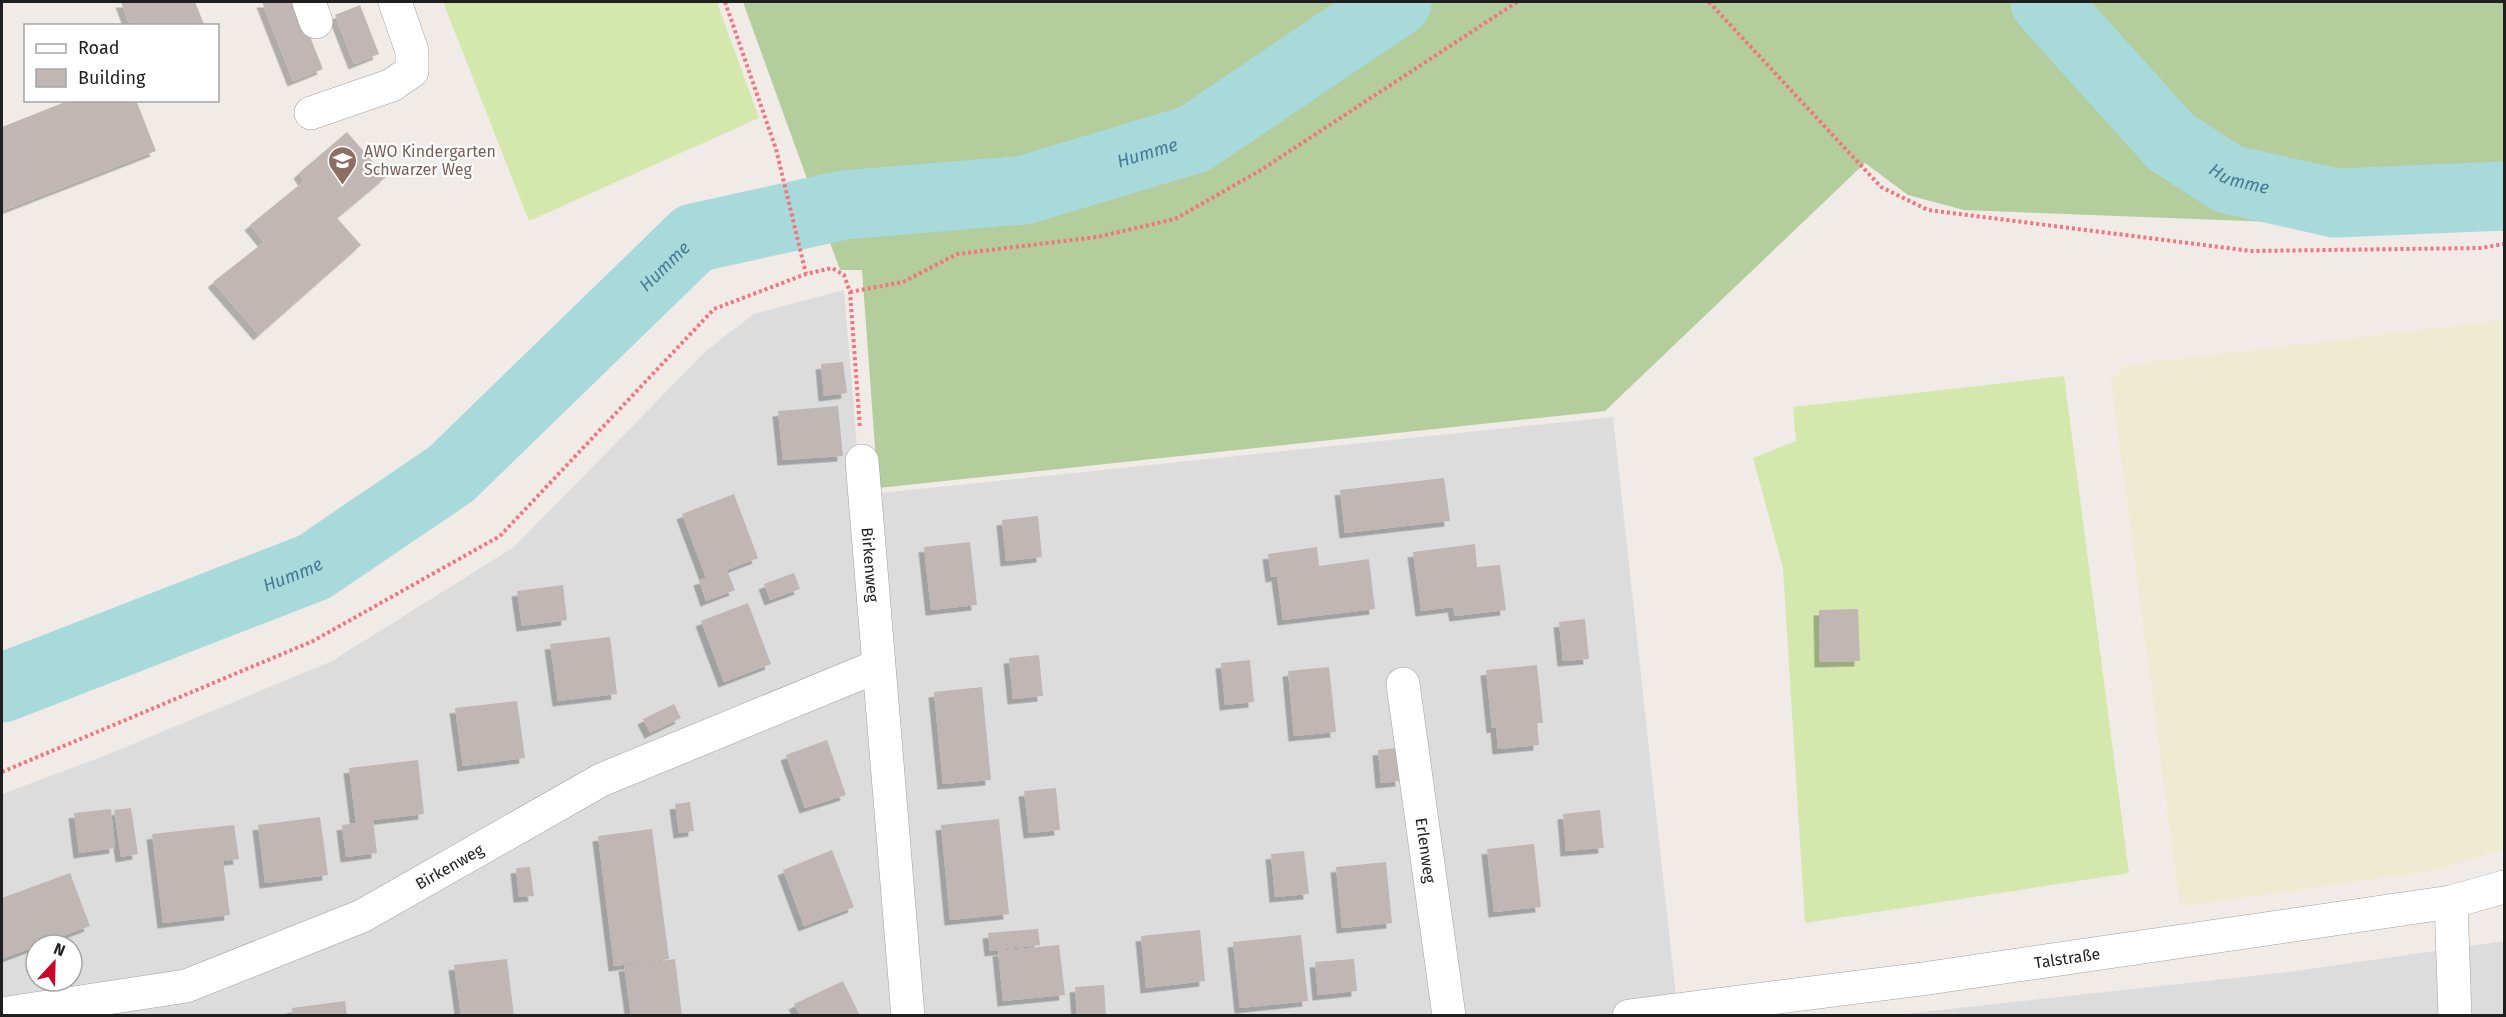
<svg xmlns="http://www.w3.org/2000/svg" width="2506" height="1017" viewBox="0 0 2506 1017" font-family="'Fira Sans',sans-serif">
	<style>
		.residential { fill: #dddcdd; fill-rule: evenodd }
		.farmland { fill: #edebd2 }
		.grass { fill: #d4e8ae }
		.forest { fill: #b3cd9d }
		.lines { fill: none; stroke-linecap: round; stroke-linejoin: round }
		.river { stroke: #a8d9db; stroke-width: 69 }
		.building { fill: #c0b6b3; filter: url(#shadow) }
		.minor-casing { stroke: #a0a0a0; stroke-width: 34 }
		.path { stroke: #f4737c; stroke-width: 4; stroke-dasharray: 3 3; stroke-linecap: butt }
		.minor { stroke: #fff; stroke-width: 33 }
		.labels { text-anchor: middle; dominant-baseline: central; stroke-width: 4.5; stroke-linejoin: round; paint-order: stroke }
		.education-label { font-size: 16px; fill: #785e54; stroke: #fff; text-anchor: start }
		.street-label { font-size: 16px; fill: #1f1f1f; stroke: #fff }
		.water-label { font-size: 18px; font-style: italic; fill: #467a95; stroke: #fff }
	</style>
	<defs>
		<filter id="shadow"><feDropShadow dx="-5.5" dy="5.5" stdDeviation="0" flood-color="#0004"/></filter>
	</defs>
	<rect width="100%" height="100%" fill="#f0ebe6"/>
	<path class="residential" d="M844 290 861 495 1613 417 1678 1015 2 1016V794L104 756 332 661 514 547 707 350 754 314ZM36 945H72V981H36Z
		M2504 941V1015L1886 1016 2289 972Z"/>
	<path class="farmland" d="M2504 320V849L2436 870 2180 907 2111 379 2126 365Z"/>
	<path class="grass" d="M443 2H717L759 118 529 221Z
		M2064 376 2129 873 1805 923 1783 568 1753 458 1796 441 1793 407Z"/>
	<path class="forest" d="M743 2H2504V231L1964 210 1908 195 1865 163 1605 411 878 488 862 270H840Z"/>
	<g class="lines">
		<g class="river">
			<path id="s1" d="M2045 2 2171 142 2228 179 2335 203 2504 196"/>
			<path id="s2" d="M2 688 314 567 451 474 694 238 844 205 1024 190 1194 139 1397 2"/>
		</g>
	</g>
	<path class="building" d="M121 2H195L204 24 130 26Z
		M262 2H296L323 69 293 81Z
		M360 5 379 54 354 64 335 15Z
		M70 100H136L156 151 2 211V127Z
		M347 132 386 177 337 218 361 245 259 335 213 282 264 242 250 225 304 181 299 173Z
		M843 362 847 393 824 396 821 364Z
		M838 406 843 456 783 460 778 411Z
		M1444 478 1450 521 1345 533 1340 490Z
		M734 494 758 558 727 570 735 590 706 601 699 580 706 578 682 514Z
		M1038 516 1042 557 1006 561 1002 520Z
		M970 542 977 605 931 610 924 547Z
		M1475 544 1477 567 1500 565 1506 610 1455 616 1453 607 1421 611 1413 552Z
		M1317 547 1319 566 1369 559 1375 609 1283 620 1277 576 1271 577 1268 554Z
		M794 573 800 589 770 600 764 584Z
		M563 585 567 620 522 626 517 591Z
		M748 603 771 664 724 682 701 621Z
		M1858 609 1860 661 1820 662 1819 610Z
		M1585 619 1589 659 1563 661 1559 622Z
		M610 637 617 694 558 701 550 644Z
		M1039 655 1043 696 1013 699 1009 658Z
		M1250 660 1254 702 1225 705 1221 663Z
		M1537 665 1543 723H1537L1539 745 1498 749 1496 727 1492 728 1486 670Z
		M1329 667 1336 732 1294 736 1288 671Z
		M982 687 991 780 943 784 934 692Z
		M517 701 525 758 463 766 455 708Z
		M674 704 681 718 650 733 643 719Z
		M827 740 846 795 805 808 786 755Z
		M1397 748 1401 781 1381 783 1378 750Z
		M418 760 424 814 373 820 377 853 346 857 342 825 356 823 349 768Z
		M1056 788 1060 830 1029 833 1024 791Z
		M690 802 694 831 679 833 675 804Z
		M131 808 138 854 121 857 114 810Z
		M111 809 115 848 79 853 74 813Z
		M1600 810 1604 848 1566 851 1563 814Z
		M320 817 328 875 265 883 258 825Z
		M999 819 1009 914 950 920 941 825Z
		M234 825 239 859 223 861 230 915 163 923 152 834Z
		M652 829 669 959 614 966 598 836Z
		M1534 844 1541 907 1494 912 1487 849Z
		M832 850 854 907 804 926 783 870Z
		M1304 851 1309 894 1275 897 1271 854Z
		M1386 862 1392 923 1342 928 1336 867Z
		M530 867 534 896 519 897 516 868Z
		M70 873 90 926 2 959V898Z
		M1038 929 1040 945 990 951 988 933Z
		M1200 930 1205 981 1146 988 1141 936Z
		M1301 935 1308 1001 1240 1008 1233 942Z
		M1059 945 1065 995 1003 1001 998 951Z
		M507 959 514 1016H461L454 965Z
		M675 959 682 1016H631L624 966Z
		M1354 959 1357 991 1318 995 1315 962Z
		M843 981 860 1016H800L794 1004Z
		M1104 985 1106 1016H1077L1075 987Z
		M345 1001 347 1016H293L292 1008Z"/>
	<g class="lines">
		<defs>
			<g id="minor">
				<path d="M309 2 316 22"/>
				<path d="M311 113 392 85 412 71V51L395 2"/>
				<path id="s3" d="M862 461 908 1016"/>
				<path id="s4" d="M1403 684 1449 1016"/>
				<path d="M2451 902 2455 1016"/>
				<path id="s5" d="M2 1014 186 986 362 916 601 780 878 666"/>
				<path id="s6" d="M1629 1016 1922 979 2451 902 2504 887"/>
			</g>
		</defs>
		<use href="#minor" class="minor-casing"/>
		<path class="path" d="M725 2 776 149 806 274 832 268 844 275 850 292 860 428
			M1709 2 1881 187 1928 210 2251 251 2481 248 2504 244
			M850 292 903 282 957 254 1097 237 1175 219 1261 170 1517 2
			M2 772 313 641 500 536 714 309 806 274"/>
		<use href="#minor" class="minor"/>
	</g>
	<defs>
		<symbol id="school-pin" viewBox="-11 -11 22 30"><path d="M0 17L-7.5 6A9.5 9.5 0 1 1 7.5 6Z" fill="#8d6e63" stroke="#fff"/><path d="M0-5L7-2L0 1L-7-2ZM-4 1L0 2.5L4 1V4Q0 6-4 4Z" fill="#fff"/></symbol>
	</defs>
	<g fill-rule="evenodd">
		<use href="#school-pin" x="326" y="144" width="33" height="45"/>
	</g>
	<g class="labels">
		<g class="education-label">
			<text x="364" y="151">AWO Kindergarten<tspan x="364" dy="18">Schwarzer Weg</tspan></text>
		</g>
		<g class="street-label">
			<text stroke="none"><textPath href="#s3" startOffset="104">Birkenweg</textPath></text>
			<text stroke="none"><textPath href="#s4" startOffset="168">Erlenweg</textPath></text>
			<text stroke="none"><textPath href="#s5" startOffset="476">Birkenweg</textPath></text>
			<text stroke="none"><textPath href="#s6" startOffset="442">Talstraße</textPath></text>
		</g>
		<g class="water-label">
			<text stroke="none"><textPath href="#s2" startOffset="1302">Humme</textPath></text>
			<text stroke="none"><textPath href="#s1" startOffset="267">Humme</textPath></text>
			<text stroke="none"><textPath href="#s2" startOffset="798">Humme</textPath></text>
			<text stroke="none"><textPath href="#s2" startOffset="312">Humme</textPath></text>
		</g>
	</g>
	<rect width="2506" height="1017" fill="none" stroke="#1f1f1f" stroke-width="6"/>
	<rect x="24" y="24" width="195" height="78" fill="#ffffff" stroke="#a5a5a5" stroke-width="1.5"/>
	<rect x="36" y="44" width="30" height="9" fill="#ffffff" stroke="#a5a5a5" stroke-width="1.5"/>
	<text x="78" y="54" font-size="18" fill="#1f1f1f">Road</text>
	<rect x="36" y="69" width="30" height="18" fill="#c0b6b3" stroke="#a5a5a5" stroke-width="1.5"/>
	<text x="78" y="84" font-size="18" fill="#1f1f1f">Building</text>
	<g transform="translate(54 963) rotate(22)"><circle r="28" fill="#ffffff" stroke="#a5a5a5" stroke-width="1.5"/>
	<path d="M0-4.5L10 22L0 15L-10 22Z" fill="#c70829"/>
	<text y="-9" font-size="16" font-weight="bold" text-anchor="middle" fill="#1f1f1f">N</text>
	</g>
</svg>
